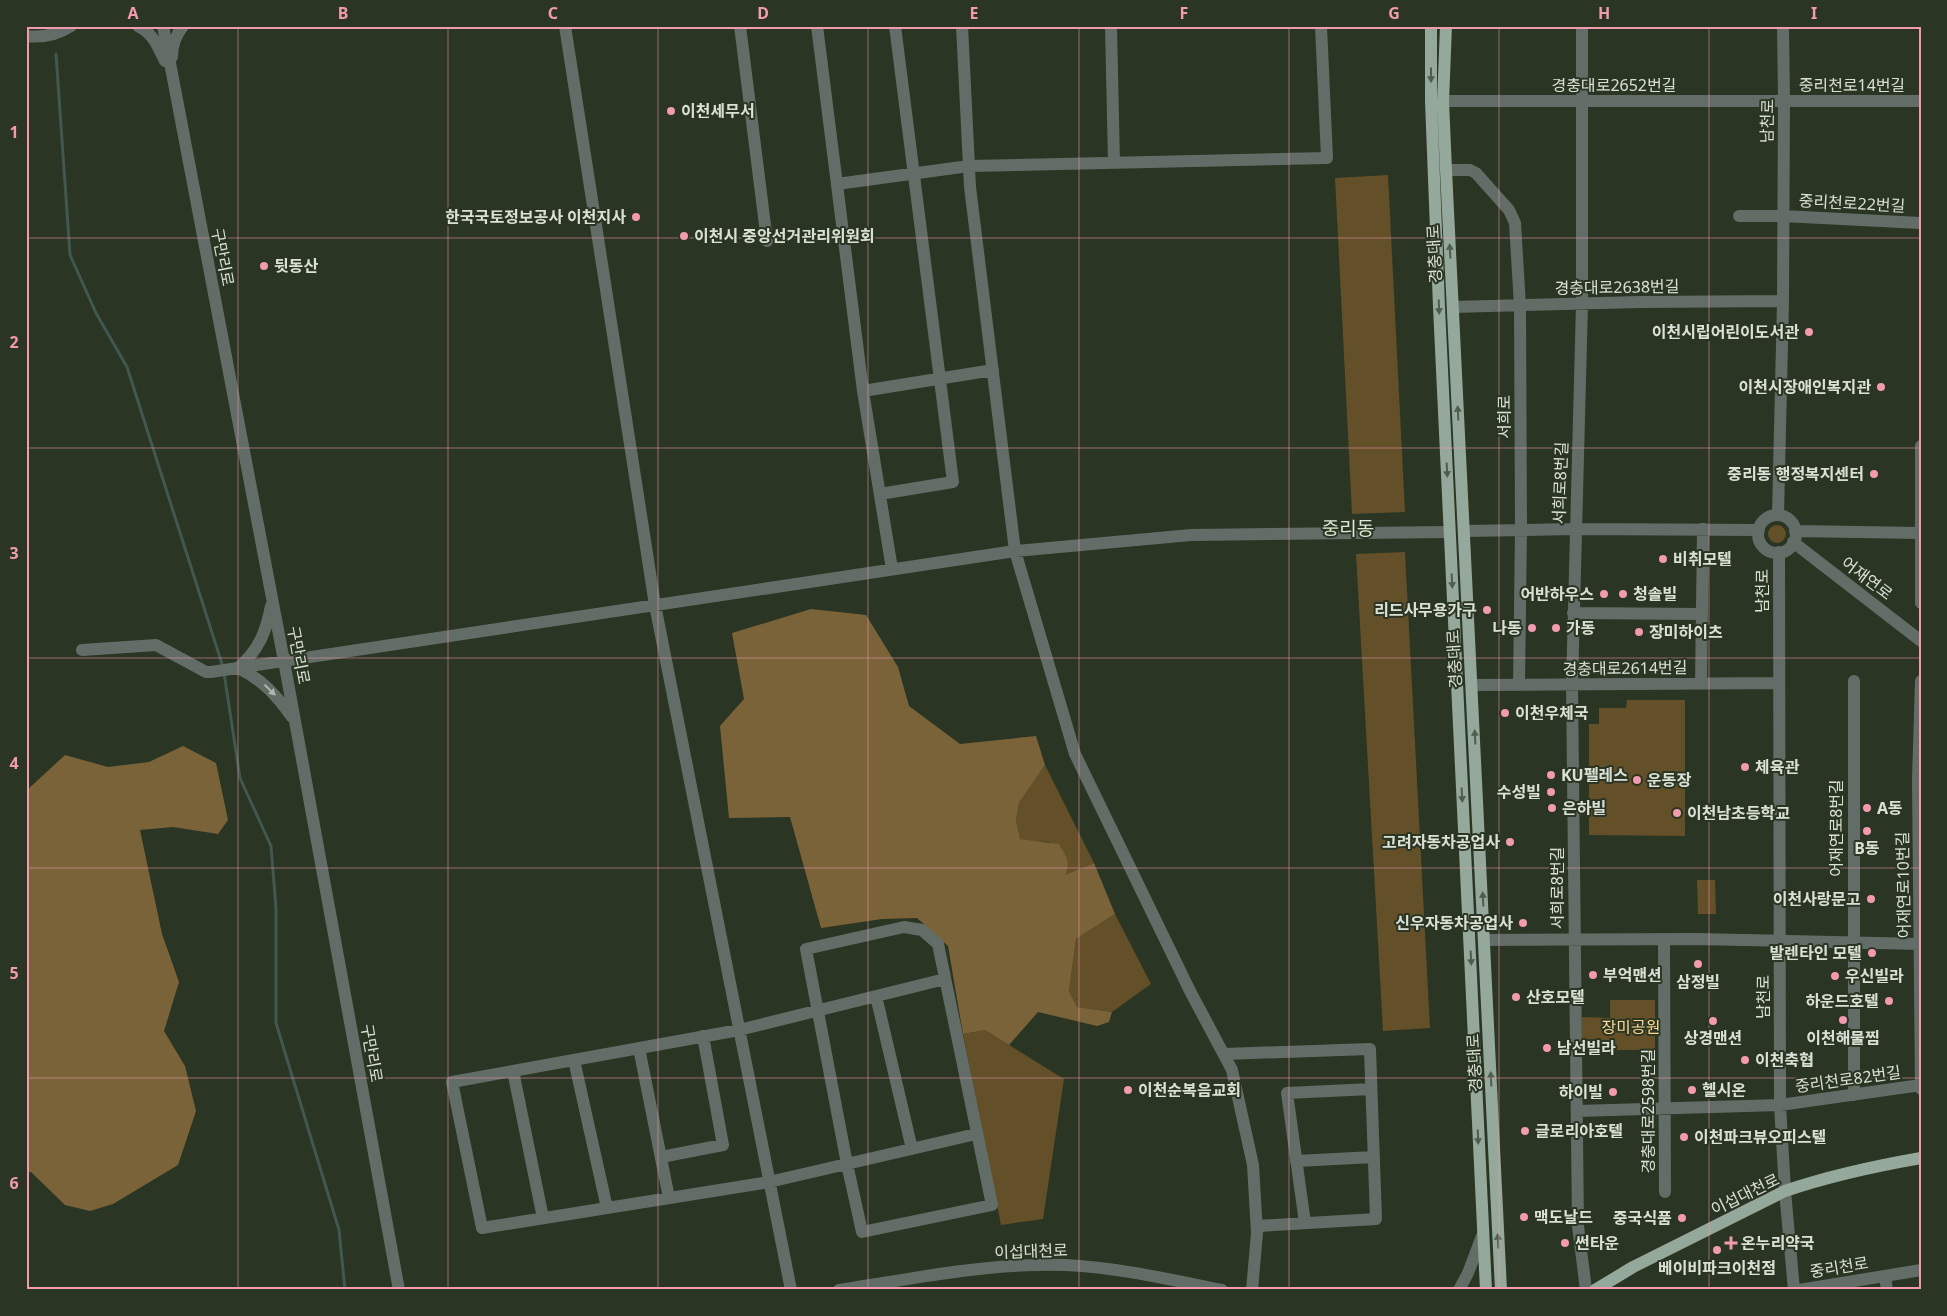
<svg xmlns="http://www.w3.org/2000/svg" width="1947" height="1316" viewBox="0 0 1947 1316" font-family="'Noto Sans','Noto Sans KR',sans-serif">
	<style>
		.green { fill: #634f28 }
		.forest { fill: #7a6339 }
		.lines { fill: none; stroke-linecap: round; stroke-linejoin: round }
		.stream { stroke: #415751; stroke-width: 3 }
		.minor { stroke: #636d67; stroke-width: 12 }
		.major { stroke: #94a89b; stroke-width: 12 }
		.oneway { fill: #4f5d4d }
		.oneway2 { fill: #b0b8ae }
		.grid { fill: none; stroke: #f29aae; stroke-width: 1; stroke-opacity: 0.55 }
		.poi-dot { fill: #f29aae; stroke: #2a3523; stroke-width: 2 }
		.labels { text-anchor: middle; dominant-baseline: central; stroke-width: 4; stroke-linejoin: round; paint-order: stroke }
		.street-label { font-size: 16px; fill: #dae0d5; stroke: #2a3523 }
		.poi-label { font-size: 16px; font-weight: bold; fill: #dae0d5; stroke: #2a3523; text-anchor: start }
		.park-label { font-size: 16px; fill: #fdd792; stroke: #2a3523 }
		.quarter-label { font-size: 19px; fill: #dbe9d2; stroke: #2a3523 }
		.neatline { fill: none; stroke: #f29aae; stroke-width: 2 }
		.grid-label { font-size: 16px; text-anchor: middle; font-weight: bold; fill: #f29aae }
	</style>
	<rect width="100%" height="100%" fill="#2a3523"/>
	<path class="green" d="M1388 175 1405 512 1352 514 1335 178Z
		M1768 534a9 9 0 1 1 18 0a9 9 0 1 1-18 0Z
		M1405 552 1430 1028 1383 1031 1356 554Z
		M1627 700H1685V836L1589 835V724H1599V708H1626Z
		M1045 765 1094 863 1064 876 1049 842 1020 840 1016 820 1019 803Z
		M1697 880H1715L1716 914H1698Z
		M1115 914 1151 984 1112 1012 1077 1007 1069 991 1076 939Z
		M1610 1000H1655V1050H1582V1017L1610 1018Z
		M985 1030 1064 1079 1043 1219 1001 1225 963 1034Z"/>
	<path class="forest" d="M811 609 866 615 898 667 909 706 960 744 1036 736 1045 765 1019 803 1016 820 1020 839 1059 844C1066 857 1071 861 1065 875L1094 863 1115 914 1076 939 1069 991 1077 1007 1112 1012 1109 1022 1097 1026 1038 1012 1009 1045 985 1030 963 1034 948 946 917 918 882 919 821 928 790 817 729 818 720 726 744 699 732 633Z
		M183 746 216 763 228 820 218 834 173 827 140 830 162 934 179 982 164 1031 185 1066 196 1111 178 1165 113 1204 90 1211 65 1205 31 1172H26V791L65 755 108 767 149 762Z"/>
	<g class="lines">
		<path class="stream" d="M56 54 70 255 96 313 127 367 223 667
			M224 673 240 778 271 846 276 908V1023L339 1230 345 1290"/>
		<path class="minor" d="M138 26C153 33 158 47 165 61
			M163 26 284 661 399 1290
			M565 26 655 605 791 1290
			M740 26 767 241
			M817 26 863 391 892 569
			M962 26 970 187 1015 551 1075 754 1190 991 1232 1070 1253 1165 1257 1233 1252 1290
			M1111 26 1114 163
			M1582 26V304L1572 685 1578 1226 1586 1290
			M26 36C42 38 57 35 71 26
			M172 57C172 45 175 36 183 26
			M1443 101H1921
			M1446 170H1470L1476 173 1509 210 1515 223 1520 306 1521 529 1519 685
			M837 184 969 166 1327 158 1321 26
			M1739 216H1782L1921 223
			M1453 307 1640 302 1783 301
			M863 391 993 370
			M1921 446V603
			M880 494 953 482 895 26
			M1778 515 1783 301 1784 101 1783 26
			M1758 534a19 19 0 1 1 38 0a19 19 0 1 1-38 0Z
			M1465 531 1575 529 1759 530
			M1795 531 1921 533
			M1793 542 1921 641
			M1779 552 1780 1105 1785 1191 1794 1290
			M1573 613 1702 614
			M82 650 156 645 206 672H211L1015 551 1191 535 1449 532
			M238 668C262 679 277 696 292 717
			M238 668C259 650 266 632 271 606
			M1854 681V1095
			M1921 681 1918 779 1921 1089
			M1701 684 1703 529
			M1472 685 1778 683
			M904 927 922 930 938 944 992 1205 862 1232 847 1164 806 949Z
			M1485 940 1696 939 1921 944
			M1664 940 1665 1192
			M945 979 739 1030 452 1082 482 1228 769 1182 976 1134
			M876 996 912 1149
			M639 1048 669 1198
			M1224 1054 1370 1049 1376 1219 1257 1226
			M574 1060 607 1208
			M513 1071 543 1218
			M1577 1111 1780 1105 1921 1085
			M661 1157 723 1145 703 1036
			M1296 1161 1374 1157
			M1305 1223 1287 1093 1371 1089
			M1885 1276 1887 1290
			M839 1290C905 1280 972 1266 1039 1265 1100 1263 1162 1278 1222 1290
			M1459 1290 1468 1273 1482 1236
			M1799 1290 1921 1270"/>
		<path class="major" d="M1431 26V101L1439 307 1486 1290
			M1446 26 1443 101 1446 170 1501 1290
			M1595 1290 1633 1267 1785 1191C1829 1176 1875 1166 1921 1158"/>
	</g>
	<defs><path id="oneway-solid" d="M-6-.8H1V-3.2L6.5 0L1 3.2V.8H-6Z" transform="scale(1.25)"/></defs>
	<g class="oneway">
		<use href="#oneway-solid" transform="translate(1431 75) rotate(90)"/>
		<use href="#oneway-solid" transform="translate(1450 251) rotate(-93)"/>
		<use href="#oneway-solid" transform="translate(1439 307) rotate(88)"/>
		<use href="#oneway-solid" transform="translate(1458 413) rotate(-93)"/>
		<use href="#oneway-solid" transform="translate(1447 470) rotate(87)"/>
		<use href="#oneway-solid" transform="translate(1452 581) rotate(87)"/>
		<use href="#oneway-solid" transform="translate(1475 737) rotate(-93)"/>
		<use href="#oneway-solid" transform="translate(1462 795) rotate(87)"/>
		<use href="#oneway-solid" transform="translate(1483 899) rotate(-93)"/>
		<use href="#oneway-solid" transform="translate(1471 958) rotate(87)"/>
		<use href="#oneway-solid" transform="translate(1491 1079) rotate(-93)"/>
		<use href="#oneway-solid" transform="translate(1478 1137) rotate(88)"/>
		<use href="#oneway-solid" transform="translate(1498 1241) rotate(-93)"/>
	</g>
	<use class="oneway2" href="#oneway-solid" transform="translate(270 690) rotate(44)"/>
	<path class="grid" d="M238 26V1290M448 26V1290M658 26V1290M868 26V1290M1079 26V1290M1289 26V1290M1499 26V1290M1709 26V1290M26 238H1921M26 448H1921M26 658H1921M26 868H1921M26 1078H1921"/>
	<g class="poi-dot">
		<circle cx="671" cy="111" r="5"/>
		<circle cx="636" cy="217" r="5"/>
		<circle cx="684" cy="236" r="5"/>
		<circle cx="264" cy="266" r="5"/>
		<circle cx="1809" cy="332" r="5"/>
		<circle cx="1881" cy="387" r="5"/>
		<circle cx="1874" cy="474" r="5"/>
		<circle cx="1663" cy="559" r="5"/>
		<circle cx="1604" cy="594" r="5"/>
		<circle cx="1623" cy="594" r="5"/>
		<circle cx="1487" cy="610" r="5"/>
		<circle cx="1532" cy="628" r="5"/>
		<circle cx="1556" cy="628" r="5"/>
		<circle cx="1639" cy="632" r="5"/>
		<circle cx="1505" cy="713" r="5"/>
		<circle cx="1745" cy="767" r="5"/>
		<circle cx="1551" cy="775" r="5"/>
		<circle cx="1637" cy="780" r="5"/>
		<circle cx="1551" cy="792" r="5"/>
		<circle cx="1552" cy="808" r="5"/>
		<circle cx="1867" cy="808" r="5"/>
		<circle cx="1677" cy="813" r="5"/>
		<circle cx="1867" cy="831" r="5"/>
		<circle cx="1510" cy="842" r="5"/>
		<circle cx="1871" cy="899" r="5"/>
		<circle cx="1523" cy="923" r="5"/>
		<circle cx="1872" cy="953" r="5"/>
		<circle cx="1698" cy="964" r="5"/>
		<circle cx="1593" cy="975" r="5"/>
		<circle cx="1835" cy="976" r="5"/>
		<circle cx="1516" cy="997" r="5"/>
		<circle cx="1889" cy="1001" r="5"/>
		<circle cx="1843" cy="1020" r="5"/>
		<circle cx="1713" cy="1021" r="5"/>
		<circle cx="1547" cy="1048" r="5"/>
		<circle cx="1745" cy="1060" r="5"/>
		<circle cx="1128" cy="1090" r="5"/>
		<circle cx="1692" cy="1090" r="5"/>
		<circle cx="1613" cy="1092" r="5"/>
		<circle cx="1525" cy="1131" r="5"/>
		<circle cx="1684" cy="1137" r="5"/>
		<circle cx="1524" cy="1217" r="5"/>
		<circle cx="1682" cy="1218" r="5"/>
		<circle cx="1565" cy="1243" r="5"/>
		<path d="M1728.5 1235.5h5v5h5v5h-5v5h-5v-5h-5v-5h5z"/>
		<circle cx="1717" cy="1250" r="5"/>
	</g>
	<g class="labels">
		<g class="street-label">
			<text x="1614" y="85">경충대로2652번길</text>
			<text x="1852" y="85">중리천로14번길</text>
			<text transform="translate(1767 121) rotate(-89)">남천로</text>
			<text transform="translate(1852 203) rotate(3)">중리천로22번길</text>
			<text transform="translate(1434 254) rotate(-93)">경충대로</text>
			<text transform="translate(223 257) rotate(79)">구만리로</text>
			<text transform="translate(1617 287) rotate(-1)">경충대로2638번길</text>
			<text transform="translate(1504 417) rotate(-90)">서희로</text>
			<text transform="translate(1560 483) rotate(-88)">서희로8번길</text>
			<text transform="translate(1867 578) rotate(37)">어재연로</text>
			<text transform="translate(1762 591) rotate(-90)">남천로</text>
			<text transform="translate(299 655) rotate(79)">구만리로</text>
			<text transform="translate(1454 659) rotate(-93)">경충대로</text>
			<text transform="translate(1625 668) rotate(-1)">경충대로2614번길</text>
			<text transform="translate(1836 828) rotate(-90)">어재연로8번길</text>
			<text transform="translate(1903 885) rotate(-91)">어재연로10번길</text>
			<text transform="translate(1557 888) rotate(-90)">서희로8번길</text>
			<text transform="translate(1763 997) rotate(-90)">남천로</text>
			<text transform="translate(372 1053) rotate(80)">구만리로</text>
			<text transform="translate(1474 1063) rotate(-93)">경충대로</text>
			<text transform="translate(1848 1079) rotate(-8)">중리천로82번길</text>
			<text transform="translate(1648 1111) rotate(-90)">경충대로2598번길</text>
			<text transform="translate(1745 1194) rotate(-26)">이섭대천로</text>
			<text transform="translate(1031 1251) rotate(-2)">이섭대천로</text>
			<text transform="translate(1839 1267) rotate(-9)">중리천로</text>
		</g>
		<g class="poi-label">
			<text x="681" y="111">이천세무서</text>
			<text x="626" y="217" text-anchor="end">한국국토정보공사 이천지사</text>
			<text x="694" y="236">이천시 중앙선거관리위원회</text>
			<text x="274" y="266">뒷동산</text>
			<text x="1799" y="332" text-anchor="end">이천시립어린이도서관</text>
			<text x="1871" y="387" text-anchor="end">이천시장애인복지관</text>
			<text x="1864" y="474" text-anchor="end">중리동 행정복지센터</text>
			<text x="1673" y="559">비취모텔</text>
			<text x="1594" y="594" text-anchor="end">어반하우스</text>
			<text x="1633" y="594">청솔빌</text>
			<text x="1477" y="610" text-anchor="end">리드사무용가구</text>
			<text x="1522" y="628" text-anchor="end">나동</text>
			<text x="1566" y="628">가동</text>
			<text x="1649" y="632">장미하이츠</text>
			<text x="1515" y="713">이천우체국</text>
			<text x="1755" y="767">체육관</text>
			<text x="1561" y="775">KU펠레스</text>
			<text x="1647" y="780">운동장</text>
			<text x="1541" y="792" text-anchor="end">수성빌</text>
			<text x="1562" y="808">은하빌</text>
			<text x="1877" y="808">A동</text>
			<text x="1687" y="813">이천남초등학교</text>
			<text x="1500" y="842" text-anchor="end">고려자동차공업사</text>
			<text x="1867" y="848" text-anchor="middle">B동</text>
			<text x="1861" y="899" text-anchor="end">이천사랑문고</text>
			<text x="1513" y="923" text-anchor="end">신우자동차공업사</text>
			<text x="1862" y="953" text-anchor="end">발렌타인 모텔</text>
			<text x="1603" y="975">부억맨션</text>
			<text x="1845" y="976">우신빌라</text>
			<text x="1698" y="982" text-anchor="middle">삼정빌</text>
			<text x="1526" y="997">산호모텔</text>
			<text x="1879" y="1001" text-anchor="end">하운드호텔</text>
			<text x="1713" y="1038" text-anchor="middle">상경맨션</text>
			<text x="1843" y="1038" text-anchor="middle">이천해물찜</text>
			<text x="1557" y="1048">남선빌라</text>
			<text x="1755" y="1060">이천축협</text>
			<text x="1138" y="1090">이천순복음교회</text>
			<text x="1702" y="1090">헬시온</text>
			<text x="1603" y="1092" text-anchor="end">하이빌</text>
			<text x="1535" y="1131">글로리아호텔</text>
			<text x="1694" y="1137">이천파크뷰오피스텔</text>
			<text x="1534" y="1217">맥도날드</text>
			<text x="1672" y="1218" text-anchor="end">중국식품</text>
			<text x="1575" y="1243">썬타운</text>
			<text x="1741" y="1243">온누리약국</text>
			<text x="1717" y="1268" text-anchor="middle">베이비파크이천점</text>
		</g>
		<g class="park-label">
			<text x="1631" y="1027">장미공원</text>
		</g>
		<g class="quarter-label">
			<text x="1348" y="528">중리동</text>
		</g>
	</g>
	<rect width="1947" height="1316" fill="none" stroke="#2a3523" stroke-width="55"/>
	<rect x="28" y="28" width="1892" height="1260" class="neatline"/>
	<g class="grid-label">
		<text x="133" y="19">A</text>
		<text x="343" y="19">B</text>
		<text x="553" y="19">C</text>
		<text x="763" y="19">D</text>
		<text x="974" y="19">E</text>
		<text x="1184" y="19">F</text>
		<text x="1394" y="19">G</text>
		<text x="1604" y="19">H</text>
		<text x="1814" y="19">I</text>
		<text x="14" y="138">1</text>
		<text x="14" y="348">2</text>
		<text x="14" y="559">3</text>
		<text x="14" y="769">4</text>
		<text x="14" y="979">5</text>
		<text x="14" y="1189">6</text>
	</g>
</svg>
